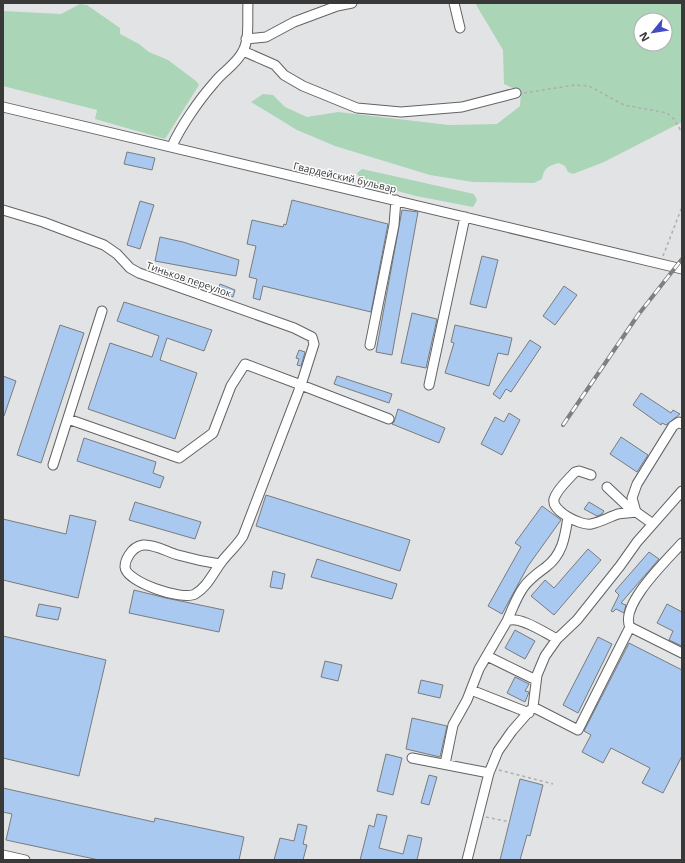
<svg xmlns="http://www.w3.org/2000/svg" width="685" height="863" viewBox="0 0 685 863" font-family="'Open Sans',sans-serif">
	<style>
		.green { fill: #abd5b7; fill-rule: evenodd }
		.building { fill: #aac9f0; stroke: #7a7b7c }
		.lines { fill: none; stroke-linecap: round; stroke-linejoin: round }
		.minor-casing { stroke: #626364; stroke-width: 11 }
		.path { stroke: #aeaeb0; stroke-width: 1.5; stroke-dasharray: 3 3; stroke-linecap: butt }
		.minor { stroke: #fff; stroke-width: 9 }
		.rail-casing { stroke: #7e7f80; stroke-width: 4 }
		.rail { stroke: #fff; stroke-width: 2.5; stroke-dasharray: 8; stroke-linecap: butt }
		.labels { text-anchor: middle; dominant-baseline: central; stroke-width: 3; stroke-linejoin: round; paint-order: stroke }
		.street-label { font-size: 10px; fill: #39393a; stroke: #fff }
	</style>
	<rect width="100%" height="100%" fill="#e2e3e5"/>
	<path class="green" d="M475 3H682V124L680 123 604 162 573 174 568 172 565 166 559 163C548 166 544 168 542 179L534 183 473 182 430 175 335 146 297 130 251 102 263 94 273 95 285 107 307 117 338 112 449 125 497 124 520 106 521 92 504 84 503 50ZM641 20H665V44H641Z
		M80 4 87 5 120 28V34L139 44 149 52 168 60 196 81 199 85 165 139 95 119 97 110 3 86V11L61 14Z
		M362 169 474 194 477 200 473 207 416 196 360 181 357 173Z"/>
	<path class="building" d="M127 152 155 158 152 170 124 164Z
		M292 200 388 224 371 312 263 286 260 300 253 298 257 279 249 277 256 246 247 244 252 220 283 227 284 224 286 225Z
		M140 201 154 205 140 249 127 245Z
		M402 210 418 212 392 355 376 352Z
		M160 237 183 242 239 260 236 276 155 261Z
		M482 256 498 260 486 308 470 304Z
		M220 284 235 290 233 297 218 292Z
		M564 286 577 295 555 325 543 316Z
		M124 302 212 330 204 351 167 338 160 360 197 373 175 439 88 409 110 343 152 357 159 336 117 321Z
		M412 313 437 319 426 368 401 363Z
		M60 325 84 333 41 463 17 455Z
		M455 325 512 338 508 355 498 353 489 386 445 373 454 343 451 342Z
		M530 340 541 347 511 392 506 389 500 399 493 394Z
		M299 350 305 352 301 366 297 365 299 359 296 358Z
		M3 376 16 381 4 416H3Z
		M337 376 392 394 389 403 334 384Z
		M641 393 671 413 673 410 680 414 666 425 662 423 661 425 633 405Z
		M398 409 445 428 439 443 392 424 394 422Z
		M509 413 520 420 502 455 481 444 495 417 504 422Z
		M621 437 648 455 637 472 610 454Z
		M84 438 156 462 153 473 164 477 160 488 77 461Z
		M266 495 410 540 400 571 256 526Z
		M135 502 201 522 195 539 129 520Z
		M589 502 604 511 602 514 597 516 584 509Z
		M542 506 561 520 528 566 502 614 488 606 521 547 515 543Z
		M70 515 96 521 78 598 3 580V519L66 534Z
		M588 549 601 560 554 615 531 596 545 580 554 588Z
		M649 552 659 559 621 603 626 605 624 613 616 609 613 612 611 611 619 595 615 591Z
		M317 559 397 584 392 599 311 577Z
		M273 571 285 574 282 589 270 587Z
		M134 590 166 598 224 610 219 632 129 613Z
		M39 604 61 608 58 620 36 616Z
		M667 604 682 612V646L669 640 673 631 657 623Z
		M515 630 535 641 525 659 505 648Z
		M3 636 106 660 79 776 3 758Z
		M598 637 612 644 578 713 563 705Z
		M629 643 682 670V756L663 793 642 783 650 768 611 748 603 763 582 752 591 735 584 731Z
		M325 661 342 665 338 681 321 677Z
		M515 677 529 684 525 691 529 692 525 702 507 693Z
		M421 680 443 685 440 698 418 693Z
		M412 718 447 726 440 757 406 749Z
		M386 754 402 758 393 795 377 791Z
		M429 775 437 777 429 805 421 803Z
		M520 779 543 785 530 836 527 835 520 860H500Z
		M3 788 154 822 155 818 244 837 239 860H99L6 840 12 814 3 812Z
		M377 814 387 816 379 848 403 854 408 835 422 838 417 860H360L369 825 374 827Z
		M298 824 307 826 303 844 307 845 303 860H274L280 838 294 841Z"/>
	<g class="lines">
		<defs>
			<path id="minor" d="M454 3 460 28
				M246 39 266 37 294 22 337 6 352 3
				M243 51 275 65 284 75 303 86 357 108 401 112 462 107 516 93
				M3 107 682 269
				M172 146C181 126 199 100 214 83 223 71 236 65 243 51 250 38 247 18 248 3
				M3 210 43 222 104 245 117 254 130 268 139 273 294 328 312 337 314 344 301 385 245 364 231 386 213 433 179 458 68 419
				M370 345 394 225 396 200
				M429 385 465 217
				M53 465 102 311
				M591 475 579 471 575 472C568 480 557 489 554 499 551 511 581 526 591 524 601 522 609 517 618 514 623 513 630 513 636 512L632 498 637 484 673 426 679 422 682 424
				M607 487 625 504 653 524
				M682 491 637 542 620 566 577 620 557 639 545 656 537 675 533 707 578 730 630 627 682 653
				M220 564C206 562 192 559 178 555 167 552 155 544 143 545 137 546 132 550 129 555 127 558 125 563 125 567 126 582 182 601 195 594 207 587 212 575 220 564 227 554 236 547 243 536L301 385 389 419
				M507 621C512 610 516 598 523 588 529 579 538 573 546 567 563 554 565 536 568 517
				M630 627C619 605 668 559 682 543
				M487 656 536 680
				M471 690 529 713
				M412 758 489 773
				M445 764 453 725 467 700 479 669 507 621C519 615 545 633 557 639
				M3 855 25 860
				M467 860 489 773 498 751 512 731 533 707"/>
		</defs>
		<use href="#minor" class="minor-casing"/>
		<path class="path" d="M524 93 575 85 589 86 624 105 667 113 675 120 682 133
			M663 256 682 207
			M499 770 553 784
			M486 817 510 822"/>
		<use href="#minor" class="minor"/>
		<defs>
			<path id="rail" d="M563 425 638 315 682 259"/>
		</defs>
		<use href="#rail" class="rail-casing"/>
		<use href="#rail" class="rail"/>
	</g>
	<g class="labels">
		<g class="street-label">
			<text transform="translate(345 177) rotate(13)">Гвардейский бульвар</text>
			<text transform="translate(189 279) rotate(19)">Тиньков переулок</text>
		</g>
	</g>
	<rect width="685" height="863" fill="none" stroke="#39393a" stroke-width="8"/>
	<g transform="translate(653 32) rotate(240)"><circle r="19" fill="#ffffff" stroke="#b0b0b0"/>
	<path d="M0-3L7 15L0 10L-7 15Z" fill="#424dc1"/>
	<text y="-6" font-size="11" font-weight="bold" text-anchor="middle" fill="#39393a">N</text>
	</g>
</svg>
